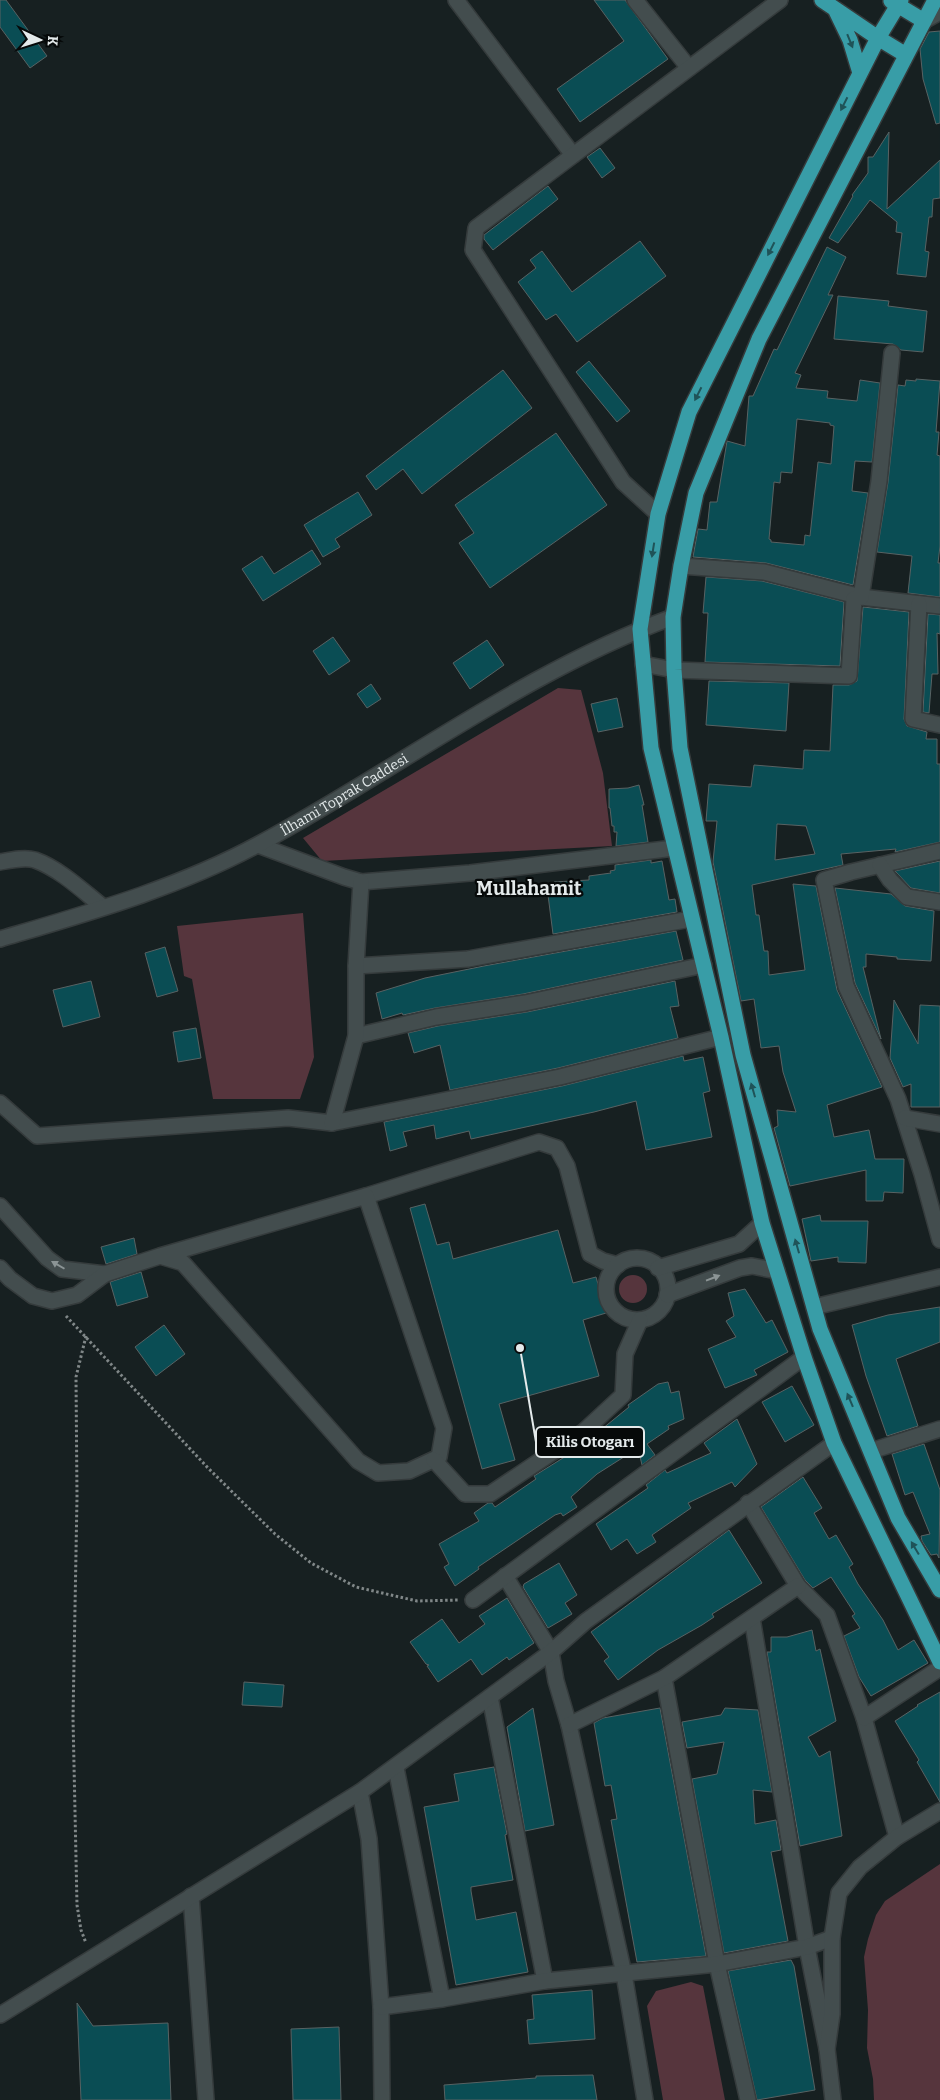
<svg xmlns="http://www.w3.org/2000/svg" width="940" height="2100" viewBox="0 0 940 2100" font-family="Bitter,serif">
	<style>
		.green { fill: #56353d }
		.building { fill: #0a4d54; stroke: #586263; fill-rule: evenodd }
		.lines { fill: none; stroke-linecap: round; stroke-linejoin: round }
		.minor-casing { stroke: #353b3c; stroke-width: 18 }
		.major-casing { stroke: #353b3c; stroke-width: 18 }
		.path { stroke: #808788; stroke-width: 3; stroke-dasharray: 2.5 2.5; stroke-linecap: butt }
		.minor { stroke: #434d4e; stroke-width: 15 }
		.major { stroke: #389da7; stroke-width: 15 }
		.oneway { fill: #1f5358 }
		.oneway2 { fill: #8b9495 }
		.labels { text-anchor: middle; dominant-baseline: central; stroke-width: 4.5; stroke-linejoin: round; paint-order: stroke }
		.street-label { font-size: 14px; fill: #e4eaeb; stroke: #060909 }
		.district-label { font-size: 19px; font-weight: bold; fill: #e4eaeb; stroke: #060909 }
		.leader { fill: none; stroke: #e4eaeb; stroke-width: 2 }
		.callout-dot { fill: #e4eaeb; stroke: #060909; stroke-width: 2 }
		.callout { fill: #060909; stroke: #e4eaeb; stroke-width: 2 }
		.callout-label { font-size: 15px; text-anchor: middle; font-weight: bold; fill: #e4eaeb }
	</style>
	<rect width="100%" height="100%" fill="#172021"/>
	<path class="green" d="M558 688 581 690 603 773 612 846 322 861 303 838Z
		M303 913 314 1057 300 1099H213L192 979 184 976 177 926Z
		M619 1289a14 14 0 1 1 28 0a14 14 0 1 1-28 0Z
		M940 1864V2100H874L873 2079 867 2048 868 2010 864 1957 868 1939 876 1915 885 1901Z
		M691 1982 703 1986 725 2100H663L647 2006 656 1991Z"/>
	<path class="building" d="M0 0H6L47 56 30 68 0 27Z
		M594 0H625L668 59 580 122 557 89 624 41Z
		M940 31V123L936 124 923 79 920 49 929 32Z
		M889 132 887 209 940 160V198L933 199 932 217H929L925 251 929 252 926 277 897 274 902 233 896 232 897 222 870 200 838 243 829 238 853 196 852 195 868 173V157H873Z
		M600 148 615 168 602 178 587 157Z
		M548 186 558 199 493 250 484 239V235Z
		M640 241 666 276 577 342 556 314 546 320 518 282 536 268 530 260 542 251 572 292Z
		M827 247 846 257 828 295H833L795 373 801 375 796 388 828 391 827 398 857 401 860 380 880 383 872 462 855 461 852 491 868 493 853 585 766 563 693 557 698 529 707 530 710 502H717L727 441 745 446 749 396H753L774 349 777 350ZM797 419 830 423V425L834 426 831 464 818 462 810 536 805 535 804 545 771 542V540L769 539 774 482 780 483 781 472 792 473Z
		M838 296 889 301 888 306 927 311 923 352 901 350 893 344 834 339Z
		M589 361 630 411 617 422 576 372Z
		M503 370 532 408 422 494 403 469 376 490 366 476Z
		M916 379 940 381 936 432H939L937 455 940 456V546L938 563H940V597L908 593 912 556 877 552 888 482 898 385 905 386 906 380 916 381Z
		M556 433 607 505 490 588 459 543 474 533 455 505Z
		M358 492 372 515 335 539 340 547 323 557 304 525Z
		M312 550 321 564 263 601 242 569 262 556 274 574Z
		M706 577 762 581 844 602 840 666 705 662 708 613H703Z
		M863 607 909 612 904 719 907 726 927 732 926 739H937V764H940V842L895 852 896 849 841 854 843 865 752 885 756 915H759L764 951H768L769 975 805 970 793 884 816 886 837 990 882 1087 827 1105 834 1137 869 1130 875 1159H904L903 1193 884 1192 883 1201H866V1170L790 1186 774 1128 778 1126 777 1110 796 1112 783 1072 779 1046 761 1048 754 999 741 1001 713 862 717 821H706L709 784 751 787 754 765 803 769 804 750 830 751 833 685H849L857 681ZM777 824 806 826 815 854 775 860Z
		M928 614 940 615V634L937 633 938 674H932L929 713 923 712Z
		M333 637 350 661 329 675 313 651Z
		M487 640 504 665 470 689 453 663Z
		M709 681 789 683 786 731 706 725Z
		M371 684 381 699 367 708 357 694Z
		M617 698 623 727 598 732 591 704Z
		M639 785 644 805H642L648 842 616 846 617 832H614V826H612L610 808H609V789L628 788Z
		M651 860V863L662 861 669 900 675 899 677 912 553 934 548 895H555L554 882 589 880V876L611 873 610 871 615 870V865Z
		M940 861V893L911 888 895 871Z
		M835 888 891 894 905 906 934 911 931 961 897 959V957L866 954V967H863L881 1039 855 983Z
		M676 931 683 960 523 994 435 1008 403 1015 402 1013 382 1019 376 993 425 978 484 966Z
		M165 947 178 991 157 997 145 953Z
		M91 981 100 1017 63 1027 53 990Z
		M675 981 679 1006 670 1007 678 1038 558 1068 450 1090 440 1045 414 1053 408 1033 438 1026 527 1012Z
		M894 1000 918 1044 920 1005 940 1006V1107H911V1084L903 1087 890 1058Z
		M196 1028 201 1058 178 1062 173 1032Z
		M683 1056 684 1061 703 1057 710 1091 703 1093 712 1137 646 1150 636 1101 594 1112 471 1139 469 1131 436 1139 434 1125 403 1132 407 1146 390 1151 384 1122 562 1086Z
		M425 1204 437 1245 449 1242 453 1259 558 1230 573 1283 596 1277 606 1313 583 1320 599 1376 499 1404 515 1460 482 1469 410 1208Z
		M820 1215 821 1221H868L866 1263 838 1262V1257L811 1261 802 1219Z
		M134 1238 137 1254 106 1264 101 1247Z
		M141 1272 148 1297 117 1306 110 1282Z
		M745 1289 766 1323 772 1320 788 1352 754 1370 757 1375 725 1388 708 1349 736 1337 726 1321 734 1316 728 1293Z
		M940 1307V1342L896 1359 918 1426 887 1436 866 1376 852 1325 888 1315Z
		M164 1325 185 1354 156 1376 135 1347Z
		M668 1382 671 1393 679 1391 684 1419 668 1426 669 1429 647 1444 655 1455 642 1465 638 1448 597 1474 571 1497 577 1507 563 1516 561 1513 555 1515 478 1567 479 1569 455 1586 444 1567 449 1564 439 1544 479 1521 474 1513 488 1503H492L495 1507 536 1479 534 1476 592 1440 591 1438 629 1407 628 1405 658 1384Z
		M792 1386 814 1425 785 1442 762 1402Z
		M737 1419 757 1464 735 1487 732 1482 688 1503 691 1508 652 1535 656 1542 637 1554 627 1539 611 1550 596 1524 648 1488 646 1485 665 1470 667 1473 711 1453 704 1443Z
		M924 1444 940 1490 939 1558 937 1554 931 1555 922 1541 921 1536 930 1534 913 1492 905 1495 892 1454Z
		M803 1477 822 1508 814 1513 829 1539 836 1535 853 1564 849 1567 858 1584 883 1620 898 1650 914 1640 928 1663 871 1696 859 1677 844 1636 860 1628 852 1616 855 1614 831 1577 813 1588 805 1580 761 1507Z
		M729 1530 762 1583 712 1614 714 1617 702 1625 658 1650 618 1680 604 1661 609 1657 591 1632Z
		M559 1563 577 1595 565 1603 572 1614 548 1628 523 1587 524 1584Z
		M507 1598 534 1643 509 1660 507 1657 482 1675 471 1659 438 1682 427 1666 429 1665 426 1664 410 1642 442 1619 459 1643 485 1624 479 1616Z
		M812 1630 816 1651 820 1649 836 1721 808 1737 819 1757 830 1751 842 1836 800 1846 767 1652H771V1637H787Z
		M244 1682 284 1685 282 1707 242 1705Z
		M940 1692V1802L917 1762 919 1760 895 1721 918 1706 917 1705Z
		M533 1708 554 1825 525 1831 507 1727Z
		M660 1708 706 1956 637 1962 611 1820 617 1819 611 1785 605 1786 594 1723 603 1718Z
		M725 1708 758 1710 772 1792 753 1790 755 1824 776 1820 781 1850 771 1852 788 1941 724 1953 692 1779 717 1774 724 1742 687 1748 682 1722 721 1715Z
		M494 1767 507 1834 505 1835 513 1880 471 1887V1891L476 1920 516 1912 528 1972 456 1985 424 1807 459 1801 454 1774Z
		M791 1960 794 1966 815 2090 757 2100 728 1971Z
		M592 1990 595 2039 529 2044 527 2020 534 2019 532 1995Z
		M77 2003 93 2026 168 2023 171 2100H81Z
		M339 2027 341 2100H293L291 2029Z
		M593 2075 597 2100H445L444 2085 536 2078V2076Z"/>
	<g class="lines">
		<defs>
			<g id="minor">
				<path d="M456 0 573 155"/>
				<path d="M635 0 689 68"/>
				<path d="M924 21 940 12"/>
				<path d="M658 514 623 482 473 250 476 228 780 0"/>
				<path d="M681 566 764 572 861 597 940 606"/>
				<path d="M919 604 913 719 940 725"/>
				<path d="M643 664 674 670 849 676 854 599 861 597 879 481 892 353"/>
				<path d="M258 845 344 877 361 882 470 873 674 848"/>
				<path d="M940 851 851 872 824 880 846 986 898 1099 922 1174 940 1240"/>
				<path d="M0 862C11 860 25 857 35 860 60 869 83 891 103 907"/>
				<path d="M880 865 890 880 907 897 940 902"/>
				<path id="s1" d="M0 939C88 913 178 888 259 844 397 770 525 671 673 617"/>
				<path d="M356 966 468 959 691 919"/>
				<path d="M356 1036 436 1017 525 1003 704 965"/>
				<path d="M0 1103 37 1136 288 1118 332 1123 560 1077 721 1037"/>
				<path d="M905 1118 940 1124"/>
				<path d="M332 1123 356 1036V966L361 882"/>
				<path d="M366 1196 539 1142 557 1148 567 1166 590 1254 603 1261 618 1265"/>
				<path d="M0 1206 47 1258 62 1269 105 1274"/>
				<circle cx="637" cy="1289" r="31"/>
				<path d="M0 1268 10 1279 33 1296 52 1301 77 1295 105 1274 160 1256 183 1263 358 1461 378 1473 409 1471 439 1457 444 1428 366 1196 160 1256"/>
				<path d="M658 1268 739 1244 762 1223"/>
				<path d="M667 1295 740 1268 752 1266 777 1271"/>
				<path d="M814 1307 940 1277"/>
				<path d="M871 1451 940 1429"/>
				<path d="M434 1460 465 1494H490L583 1432 623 1395 625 1354 640 1320"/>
				<path d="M748 1503 798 1586 827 1615 864 1718 897 1837"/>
				<path d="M505 1576 551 1652 556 1681 569 1725 624 1974 645 2100"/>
				<path d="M473 1600 804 1357"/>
				<path d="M752 1618 807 1947 827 2049"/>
				<path d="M664 1678 717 1964 748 2100"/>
				<path d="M490 1697 545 1981"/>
				<path d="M864 1718 940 1668"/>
				<path d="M569 1725 664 1678 798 1586"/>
				<path d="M396 1768 442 1999"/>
				<path d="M360 1792 369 1839 381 2007 382 2100"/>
				<path d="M191 1896 206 2100"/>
				<path d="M381 2007 442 1999 545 1981 717 1964 807 1947 832 1938"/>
				<path d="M0 2015 360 1792 551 1652 586 1621 834 1443"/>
				<path d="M833 2100 827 2049 832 2014V1938L839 1893 860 1867 897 1837 940 1811"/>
			</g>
			<path id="major" d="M822 0 878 38 906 55
				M901 0 878 38 689 412 658 514 640 629 651 748 721 1037 762 1223 804 1357 834 1443 940 1662
				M935 0 759 339 696 493 681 566 673 617 674 670 680 748 743 1055 820 1329 898 1518 940 1590
				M891 1 924 21
				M836 11 850 40 860 73"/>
		</defs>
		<use href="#minor" class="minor-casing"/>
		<use href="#major" class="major-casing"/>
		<path class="path" d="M66 1316 208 1468 275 1534 311 1563 356 1587 417 1601 459 1600
			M86 1336 76 1377 77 1497 73 1718 77 1905 81 1930 86 1943"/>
		<use href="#minor" class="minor"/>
		<use href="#major" class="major"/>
	</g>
	<defs><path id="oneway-solid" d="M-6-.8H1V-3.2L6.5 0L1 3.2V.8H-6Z" transform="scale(1.25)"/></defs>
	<g class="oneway">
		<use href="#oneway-solid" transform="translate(850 41) rotate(68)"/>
		<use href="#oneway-solid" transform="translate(844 104) rotate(117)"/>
		<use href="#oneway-solid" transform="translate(771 249) rotate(117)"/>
		<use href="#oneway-solid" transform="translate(698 394) rotate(117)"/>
		<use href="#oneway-solid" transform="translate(653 550) rotate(99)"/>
		<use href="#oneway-solid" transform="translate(753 1090) rotate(-106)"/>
		<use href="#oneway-solid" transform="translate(797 1246) rotate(-106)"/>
		<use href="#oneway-solid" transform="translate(850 1400) rotate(-113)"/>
		<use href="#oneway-solid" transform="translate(915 1548) rotate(-121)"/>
	</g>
	<g class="oneway2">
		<use href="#oneway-solid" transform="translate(58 1265) rotate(-150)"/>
		<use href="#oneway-solid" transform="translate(713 1278) rotate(-21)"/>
	</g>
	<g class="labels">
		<g class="street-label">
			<text stroke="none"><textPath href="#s1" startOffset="375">İlhami Toprak Caddesi</textPath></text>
		</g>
		<g class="district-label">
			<text x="529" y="888">Mullahamit</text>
		</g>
	</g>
	<path class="leader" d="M520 1348L536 1442"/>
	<circle class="callout-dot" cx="520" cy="1348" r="5"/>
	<rect class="callout" x="536" y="1427" width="108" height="30" rx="5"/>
	<g class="callout-label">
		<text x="590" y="1447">Kilis Otogarı</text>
	</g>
	<g transform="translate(40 40) rotate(94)" stroke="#060909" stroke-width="4" paint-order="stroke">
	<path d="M0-4L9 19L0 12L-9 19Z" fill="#e4eaeb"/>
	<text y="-8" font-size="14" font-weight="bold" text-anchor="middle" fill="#e4eaeb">K</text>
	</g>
</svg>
